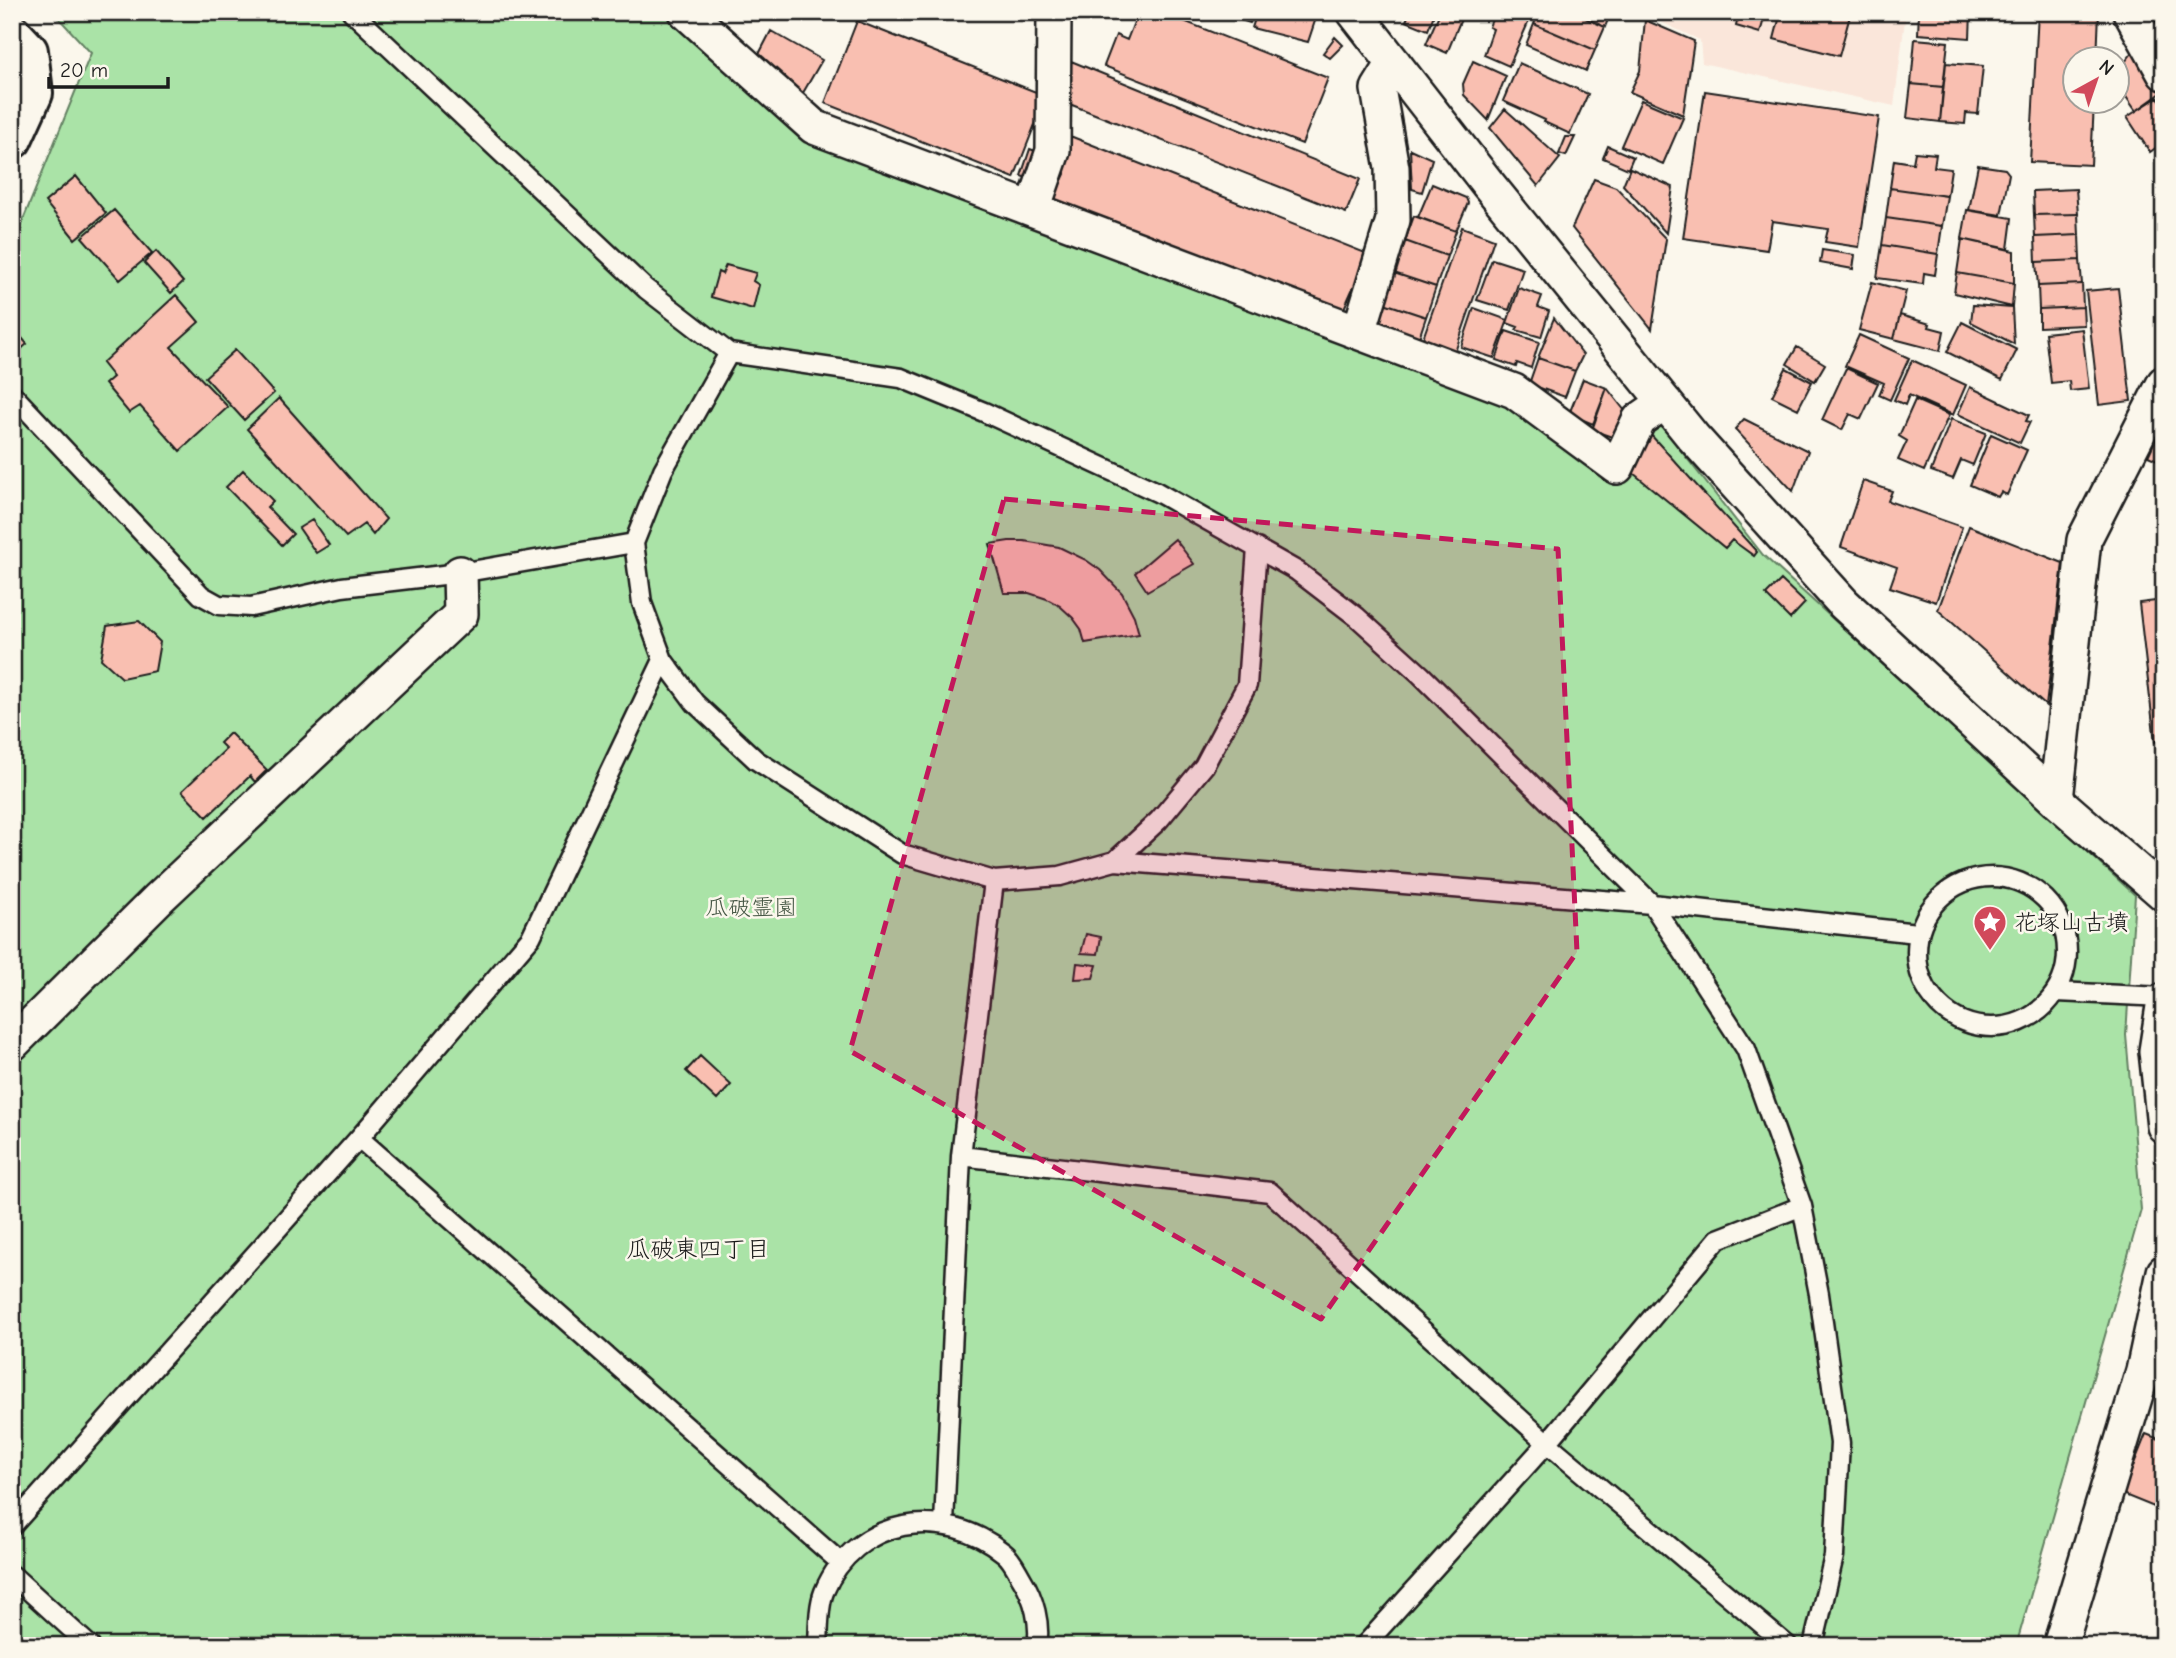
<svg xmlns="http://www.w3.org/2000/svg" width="2176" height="1658" viewBox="0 0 2176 1658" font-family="'Comic Neue','Klee One',sans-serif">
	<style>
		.built { fill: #fae6da }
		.green { fill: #aae3a7; stroke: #638062; stroke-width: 2 }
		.building { fill: #f9bfb1; stroke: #1c1c1c; stroke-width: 2 }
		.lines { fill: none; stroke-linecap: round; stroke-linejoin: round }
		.service-casing { stroke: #1c1c1c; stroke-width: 23 }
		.minor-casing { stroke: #1c1c1c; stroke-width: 38 }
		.tertiary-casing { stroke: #1c1c1c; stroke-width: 44 }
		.service { stroke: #fbf7ec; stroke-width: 18 }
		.minor { stroke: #fbf7ec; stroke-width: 33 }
		.tertiary { stroke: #fbf7ec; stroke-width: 38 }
		.marked { fill: #c2185b; fill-opacity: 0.2; stroke: #c2185b; stroke-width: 5; stroke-dasharray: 14 9; stroke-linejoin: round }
		.labels { text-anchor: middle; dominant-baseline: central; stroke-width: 5; stroke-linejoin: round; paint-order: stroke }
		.park-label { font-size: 23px; fill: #475846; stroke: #fbf7ec }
		.poi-label { font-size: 23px; fill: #1c1c1c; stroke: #fbf7ec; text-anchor: start }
		.neighbourhood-label { font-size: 24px; fill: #1c1c1c; stroke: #fbf7ec }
	</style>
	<rect width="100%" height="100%" fill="#fbf7ec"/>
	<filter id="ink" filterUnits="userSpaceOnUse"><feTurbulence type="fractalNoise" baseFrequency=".0143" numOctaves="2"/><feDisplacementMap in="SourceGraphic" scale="14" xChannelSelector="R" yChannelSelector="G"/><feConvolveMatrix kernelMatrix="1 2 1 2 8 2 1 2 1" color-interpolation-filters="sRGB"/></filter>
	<g filter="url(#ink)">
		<path class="built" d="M1639 12H1906L1894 106 1702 63 1700 40Z"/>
		<path class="green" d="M53 12H663L806 140 1505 401 1619 481 1642 430 1660 424 1763 555 2135 895 2126 1035 2141 1210 2016 1646H12V247L91 53Z"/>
		<path class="building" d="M1138 12H1161L1328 78 1302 144 1104 66 1116 35 1127 40Z
			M1215 12H1255L1250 23Z
			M1257 12H1312L1316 18 1308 42 1252 28Z
			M1410 12H1435L1428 30 1406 21Z
			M1440 12H1464L1447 53 1426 44Z
			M1495 12H1527L1532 14 1509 66 1484 55 1493 29 1489 27Z
			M1539 12H1572L1605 27 1595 50 1534 24Z
			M1572 12H1611L1605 27Z
			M1739 12H1766L1760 33 1736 26Z
			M1781 12H1851L1839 56 1774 39Z
			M1919 12H1971L1970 38 1918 34Z
			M2038 12H2099L2097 60H2074V102H2094L2091 165 2030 162Z
			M1645 20 1694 41 1683 115 1630 92 1640 71Z
			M857 21 1046 96 1014 178 825 103Z
			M1534 24 1595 50 1586 71 1526 45Z
			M771 31 822 60 800 98 785 86 786 79 757 58Z
			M1335 37 1343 45 1330 58 1323 53Z
			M1915 39 1948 42 1943 87 1911 84Z
			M2137 47 2161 93 2136 111 2122 91 2125 62Z
			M1071 61 1360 179 1346 213 1067 103Z
			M1473 61 1506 76 1488 120 1464 95 1463 84Z
			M1519 63 1588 94 1570 134 1544 122 1545 120 1503 101Z
			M1946 63 1983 66 1978 114 1966 113 1965 124 1940 122Z
			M1911 84 1943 87 1940 122 1907 118Z
			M1705 91 1879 117 1859 247 1825 242 1828 229 1772 221 1767 250 1683 238Z
			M2158 97 2164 106V151L2160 145 2150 152 2127 117Z
			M1641 100 1683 118 1663 164 1621 146Z
			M1505 109 1560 158 1538 186 1490 128Z
			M1065 134 1373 256 1361 291 1353 288 1342 313 1051 203 1065 174Z
			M1566 137H1575L1566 156 1559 154Z
			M1608 146 1633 157 1628 169 1603 158Z
			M1030 149 1049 156 1040 183 1021 176Z
			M1410 149 1432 159 1422 192 1412 189Z
			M1915 152 1936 154 1934 167 1951 169 1947 196 1890 188 1894 160 1913 163Z
			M1978 165 2005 169 2009 174 2001 215 1969 210Z
			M1630 168 1673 187 1666 233 1623 185Z
			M76 176 106 213 75 239 45 202Z
			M1594 179 1616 187 1666 239 1652 329 1572 228Z
			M1432 184 1466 198 1468 203 1456 231 1418 217Z
			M1890 188 1947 196 1942 226 1886 218Z
			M2076 189 2078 214 2034 215 2033 191Z
			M114 210 152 253 120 280 82 237Z
			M1967 210 2012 218 2008 249 1962 239Z
			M2078 214 2079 235 2035 237 2034 215Z
			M1414 216 1456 231 1447 256 1405 241Z
			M1886 218 1942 226 1938 254 1882 245Z
			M1462 227 1494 239 1455 352 1422 341Z
			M2079 235 2080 260 2036 262 2035 237Z
			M1962 239 2014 251V283L1957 273Z
			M1405 241 1447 256 1436 287 1394 273Z
			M1882 245 1938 254 1935 275 1924 273 1923 284 1877 278Z
			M1822 250 1855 255 1853 269 1820 263Z
			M156 251 183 282 171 293 144 263Z
			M1492 259 1523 269 1509 310 1477 300Z
			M2080 260 2082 284 2038 286 2036 262Z
			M726 265 756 273 753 281 759 285 753 309 711 297 718 272 722 274Z
			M1394 273 1436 287 1426 317 1384 303Z
			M1957 273 2014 283 2012 307 1954 293Z
			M1872 282 1906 291 1894 339 1859 330Z
			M2082 284 2083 307 2039 309 2038 286Z
			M1519 288 1542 296 1538 307 1549 311 1541 337 1516 330 1518 327 1507 323Z
			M2118 288 2131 401 2099 405 2086 291Z
			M176 295 199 322 171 347 228 407 180 451 140 406 129 413 105 384 113 377 102 363Z
			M1384 303 1426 317 1419 338 1377 323Z
			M1973 305 2012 308 2014 344 1971 322Z
			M2083 307 2084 325 2039 327V309Z
			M1474 308 1508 320 1494 358 1461 347Z
			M1900 315 1930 324 1929 327 1944 331 1940 351 1894 339Z
			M1554 318 1583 355 1575 371 1538 358Z
			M1962 322 2017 350 2002 380 1947 352Z
			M2082 329 2089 389 2070 391 2069 381 2051 383 2045 333Z
			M16 331 27 344 19 351 12 343V334Z
			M1506 331 1539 342 1531 368 1517 363 1516 367 1496 360Z
			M1859 335 1909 358 1890 400 1879 395 1884 383 1845 366Z
			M1797 347 1825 364 1815 381 1787 364Z
			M235 350 274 393 244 420 205 377Z
			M1538 358 1575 371 1565 397 1529 384Z
			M1912 360 1966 385 1953 415 1909 395 1905 405 1894 400Z
			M1786 368 1812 382 1798 409 1772 396Z
			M1846 368 1878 383 1861 419 1850 414 1842 430 1822 420Z
			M1583 379 1607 388 1593 424 1569 414Z
			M1970 387 2029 415 2026 421 2030 422 2020 443 1958 414Z
			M1607 388 1625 411 1612 437 1592 430Z
			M279 398 386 519 373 535 364 524 346 537 247 429Z
			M1915 400 1949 415 1924 471 1898 460 1907 441 1899 436Z
			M1744 419 1808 451 1793 491 1735 429Z
			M1951 419 1986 433 1973 465 1961 460 1953 479 1931 471Z
			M2164 422V463L2148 456Z
			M1650 434 1757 552 1754 556 1732 540 1725 548 1633 473Z
			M1991 434 2027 450 2007 495 2001 492 1998 497 1970 485Z
			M243 470 273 501 267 507 293 534 282 545 226 487Z
			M1863 481 1892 491 1888 501 1962 527 1936 602 1890 587 1897 567 1841 547Z
			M312 520 329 545 316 553 299 528Z
			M1969 526 2063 563 2046 706 1938 610Z
			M1175 539 1194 564 1147 591 1135 573Z
			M1009 541H1024L1059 547 1086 560 1100 570 1122 593 1134 616 1139 634 1085 643 1081 629 1073 618 1060 606 1047 599 1029 593H1004L990 544Z
			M1781 580 1805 603 1790 619 1766 595Z
			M2164 600V741L2155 742 2139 603Z
			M139 621 160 642 155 671 122 678 101 659 107 626Z
			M230 733 267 770 255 782 250 776 207 817 182 791 226 749 220 743Z
			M1086 934 1101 937 1098 954 1081 953Z
			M1077 963 1097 965 1093 978 1075 979Z
			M700 1056 731 1085 717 1100 686 1071Z
			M2146 1434 2164 1441V1511L2122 1494Z"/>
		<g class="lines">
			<defs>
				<path id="service" d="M352 12 646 289 729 353 901 378 984 412 1157 492 1297 571 1357 617 1421 675 1652 904 1746 1049 1802 1206 1819 1294 1840 1443 1834 1556 1813 1646
					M729 353 663 470 634 543 642 603 663 660 695 703 756 760 902 854 994 881 1060 876 1115 861 1652 904 1917 933
					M12 394 201 595 219 605 251 607 342 587 460 573 634 543
					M1115 861 1159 820 1204 766 1247 685 1257 548
					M1917 952a75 75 0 1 1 150 0a75 75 0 1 1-150 0Z
					M2057 992 2164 997
					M359 1138 841 1563
					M961 1156 1270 1192 1547 1443 1788 1646
					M944 1524 961 1156 994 881
					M12 1526 359 1138 531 937 663 660
					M12 1575 90 1646
					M818 1646C819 1630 818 1607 824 1592 855 1517 944 1504 1004 1553 1012 1559 1017 1571 1022 1579 1034 1598 1041 1624 1037 1646
					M1364 1646 1547 1443 1718 1239 1802 1206"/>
				<path id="minor" d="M686 12 814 127 1514 391 1617 467 1639 420 1665 402
					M1354 12 1488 184 1693 437 1844 604 2056 800 2164 894
					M2130 12 2164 73
					M1033 209 1053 151 1054 12
					M1359 332 1393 220 1392 168 1378 89 1394 63
					M2056 800 2084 540 2164 383
					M2164 1000 2156 1051 2164 1126
					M12 1044 159 898 461 614 460 573
					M2060 1646 2143 1371 2164 1272"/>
				<path id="tertiary" d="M12 34 28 51 33 93 12 139"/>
			</defs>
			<use href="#service" class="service-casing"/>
			<use href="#minor" class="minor-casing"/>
			<use href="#tertiary" class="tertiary-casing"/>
			<use href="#service" class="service"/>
			<use href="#minor" class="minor"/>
			<use href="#tertiary" class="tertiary"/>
		</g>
	</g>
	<path class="marked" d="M1004 499 1558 549 1577 952 1321 1319 850 1051Z"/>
	<defs>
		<symbol id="sight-pin" viewBox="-11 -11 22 30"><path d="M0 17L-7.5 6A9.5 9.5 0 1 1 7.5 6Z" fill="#d1495b" stroke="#fbf7ec"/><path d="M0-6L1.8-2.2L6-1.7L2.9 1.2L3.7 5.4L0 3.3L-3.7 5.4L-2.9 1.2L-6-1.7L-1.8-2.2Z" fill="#fff"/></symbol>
	</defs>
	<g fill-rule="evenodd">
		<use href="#sight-pin" x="1971" y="903" width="38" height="52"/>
	</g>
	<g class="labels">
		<g class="park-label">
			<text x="751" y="907">瓜破霊園</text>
		</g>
		<g class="poi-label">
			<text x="2014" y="922">花塚山古墳</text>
		</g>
		<g class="neighbourhood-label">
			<text x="698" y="1249">瓜破東四丁目</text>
		</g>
	</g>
	<rect width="2176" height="1658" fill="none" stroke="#fbf7ec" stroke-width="42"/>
	<rect x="21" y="21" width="2134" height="1616" fill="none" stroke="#1c1c1c" stroke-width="2.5" filter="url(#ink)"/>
	<g transform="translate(2096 80) rotate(40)"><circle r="33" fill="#fbf7ec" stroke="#a29f99" stroke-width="2"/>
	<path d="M0-5L12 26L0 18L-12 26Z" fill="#d1495b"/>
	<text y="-10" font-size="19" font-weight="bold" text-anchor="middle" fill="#1c1c1c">N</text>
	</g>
	<path d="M49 77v10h119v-10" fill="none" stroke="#1c1c1c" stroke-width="3.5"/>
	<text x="60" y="77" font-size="21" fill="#1c1c1c" stroke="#fbf7ec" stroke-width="5" paint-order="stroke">20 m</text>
</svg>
